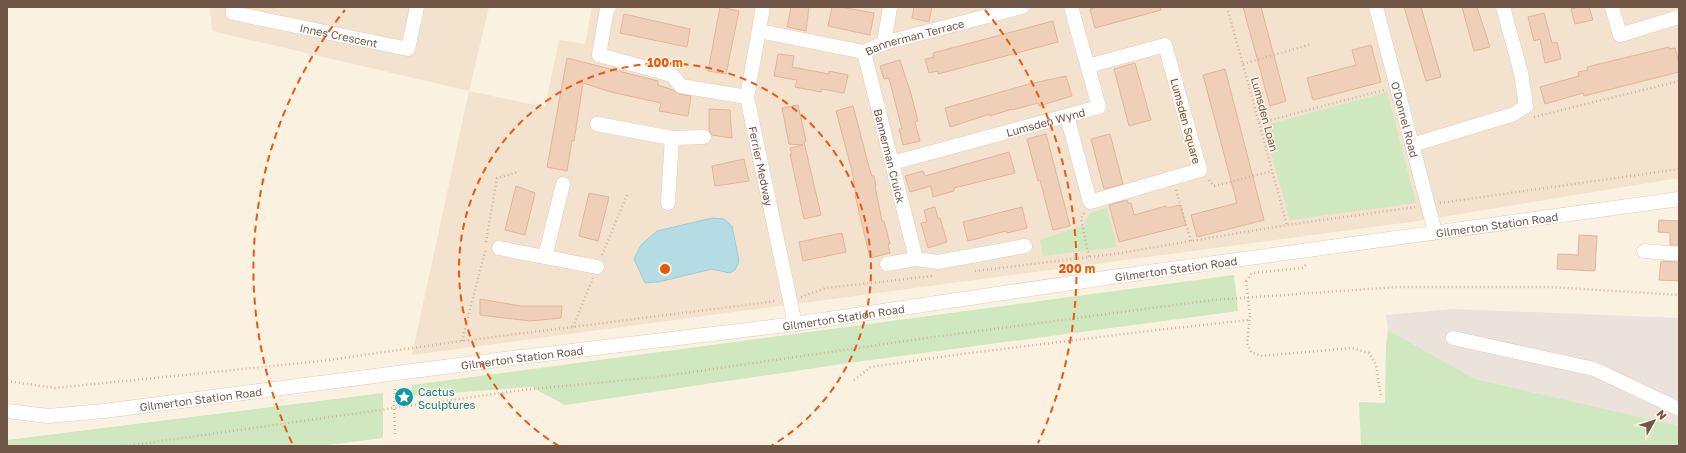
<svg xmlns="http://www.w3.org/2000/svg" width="1686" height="453" viewBox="0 0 1686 453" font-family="'Golos Text',sans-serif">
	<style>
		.residential { fill: #f3e2ce }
		.industrial { fill: #eae2db }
		.green { fill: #cfe8bf }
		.water { fill: #b5dce4; stroke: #9cccd5 }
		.building { fill: #f0cfb8; stroke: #e2b599 }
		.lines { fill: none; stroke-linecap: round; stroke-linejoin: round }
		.minor-casing { stroke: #dfcdbc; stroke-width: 15 }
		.path { stroke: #d4b29c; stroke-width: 2.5; stroke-dasharray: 1 3; stroke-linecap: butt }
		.minor { stroke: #fff; stroke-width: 14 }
		.path-bridge { stroke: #d4b29c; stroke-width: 2.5; stroke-dasharray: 1 3; stroke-linecap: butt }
		.ring { fill: none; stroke: #e8590c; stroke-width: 2; stroke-dasharray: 7 5 }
		.labels { text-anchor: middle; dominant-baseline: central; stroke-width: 3; stroke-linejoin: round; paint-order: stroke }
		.street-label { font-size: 11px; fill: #715748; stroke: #fff5e5 }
		.culture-label { font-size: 11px; fill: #0d838f; stroke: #fff5e5; text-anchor: start }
		.centre { fill: #e8590c; stroke: #fff5e5; stroke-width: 2 }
		.ring-label { font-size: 12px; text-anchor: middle; font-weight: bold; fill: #e8590c; stroke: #fff5e5; stroke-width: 3; stroke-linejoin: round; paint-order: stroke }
	</style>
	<rect width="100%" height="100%" fill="#fbf1e0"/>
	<path class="residential" d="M210 7H489L469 91 545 107 559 40 585 44 592 7H1679V178L1418 221 412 355 469 91 212 31Z"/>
	<path class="industrial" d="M1453 309 1679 318V426L1475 379 1388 330 1386 315Z"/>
	<path class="green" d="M1387 92 1416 203 1290 220 1263 126Z
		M1107 208 1117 247 1043 256 1040 240 1085 225 1084 222 1090 213Z
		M1234 275 1238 311 856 362 565 405 531 387 411 396 412 385Z
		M1388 330 1475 379 1679 426V446H1361L1359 402 1385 403 1386 345Z
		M383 393V438L319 446H7V440Z"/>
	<path class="water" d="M712 218 724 219 732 226 739 261 735 270 730 273 712 269 658 282 645 283 634 259 641 245 657 231Z"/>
	<path class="building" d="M720 7 739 11 726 74 708 71Z
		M791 7H809L806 31 787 27Z
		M832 7H841L874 13 870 35 828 26Z
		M914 7H932L929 22 912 18Z
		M1097 7H1160L1161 10 1095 28 1090 9Z
		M1243 7H1261L1286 101 1270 106Z
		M1404 7H1421L1441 77 1426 81Z
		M1462 7H1477L1490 47 1474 51Z
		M1578 7H1589L1593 20 1575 24 1571 9Z
		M1544 13 1552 43 1557 42 1561 59 1545 63 1540 39 1534 41 1528 17Z
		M624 14 690 29 687 47 620 33Z
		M1053 21 1058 42 938 74V71L929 73 925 59 934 57 933 53Z
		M1371 45 1381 82 1313 100 1307 78 1356 65 1352 50Z
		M1669 47V49L1675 48 1679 63V72L1584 96 1583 93 1545 104 1540 87 1579 76 1578 72 1588 70 1587 67Z
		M778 54 794 56 792 67 829 74V71L848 75 844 93 821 89V92L795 87 797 80 774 76Z
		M567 58 658 81V85L673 90 680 94 691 96 688 116 659 111 661 103 611 92 583 83 574 141 572 140 567 171 547 167Z
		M900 60 911 94 918 121 915 122 920 141 903 145 899 129H902L889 78 884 79 880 66Z
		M1135 63 1151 120 1129 126 1114 69Z
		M1225 69 1264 220 1197 237 1191 215 1237 203 1203 75Z
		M1066 76 1072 96 1039 106 1038 103 1012 110V109L990 116V114L950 127 945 108 1029 84Z
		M798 105 806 141 804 142 821 215 804 219 790 154H792L790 148 803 145 789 144 782 108Z
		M853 106 869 167 872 176H874L876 186H875L882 221H884L890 244H888L890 253 870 258 855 195H856L852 171 836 111Z
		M709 109 730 110 732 138 712 135 709 130Z
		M1046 134 1070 226 1053 230 1040 180 1038 181 1027 139Z
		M1110 134 1123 184 1104 189 1091 139Z
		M1009 152 1015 173 954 188V191L933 197 931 186 910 192 905 176 923 171 925 176Z
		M744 159 749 181 715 186 712 166Z
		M516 186 535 193 525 235 505 230Z
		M589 193 609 197 598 241 579 236Z
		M1127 200 1128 203H1131L1134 215 1166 206 1167 208 1180 205 1186 225 1119 242 1109 205Z
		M935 207 938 218H940L947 242 928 248 921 223 927 222 924 210Z
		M1022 207 1027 228 1007 233 1006 231 968 241 963 222Z
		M1659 220 1679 221V245H1670V233L1658 232Z
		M842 233 846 252 803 261 799 242Z
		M1579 235 1597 236 1595 271 1557 269 1558 254 1578 255Z
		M1661 261 1679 262V281L1659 280Z
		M480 299 521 306H562L561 318 530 321 480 315Z"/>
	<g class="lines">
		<defs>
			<g id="minor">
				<path id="s1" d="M233 7V13L408 49 417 7"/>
				<path d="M609 7 607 9 599 55 672 75 681 86 747 97"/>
				<path id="s2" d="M763 7 747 97 795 324"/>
				<path id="s3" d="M1376 7 1435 232"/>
				<path d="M1612 7 1620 35 1679 17"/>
				<path id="s4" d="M759 31 864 52 884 43 1022 7"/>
				<path d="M884 43 890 7"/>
				<path id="s5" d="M864 52 916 259"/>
				<path d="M1067 116 1090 202 1200 170 1165 45 1088 66"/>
				<path d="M597 124 672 138 668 203"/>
				<path d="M672 138 704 137"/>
				<path d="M1412 145 1514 114 1526 106 1521 73 1503 7"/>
				<path id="s6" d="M892 163 1099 107 1071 7"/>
				<path d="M499 248 545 257 563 184"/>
				<path d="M1644 251 1679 254"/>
				<path d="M545 257 597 267"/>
				<path d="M887 264 916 259 938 262 1025 246"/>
				<path d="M1453 338 1594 369 1679 409"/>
				<path id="s7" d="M7 411 48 416 104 411 521 357 795 324 1105 278 1679 199"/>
			</g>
		</defs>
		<use href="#minor" class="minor-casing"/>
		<path class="path" d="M1227 7 1287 225
			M1243 64 1312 44
			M1534 117 1679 81
			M1259 123 1384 90
			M1209 180 1214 186 1272 171
			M1176 190 1191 241
			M1440 203 1679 169
			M1084 213 1081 219 1089 257
			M486 242 497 178 518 172
			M602 255 627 195
			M975 271 1114 254 1287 225 1415 207
			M1246 281 1252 273 1302 268 1307 264
			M801 297 826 288 932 276
			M1250 316 1247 343 1251 352 1261 356 1352 348 1369 353 1376 365 1381 398
			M573 327 593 278
			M462 341 485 251
			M854 380 871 367 962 354 1157 330 1249 320
			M7 381 55 388 322 361 462 341 777 301
			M395 434 394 408 395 386
			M126 446 522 390 658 377 926 338 1213 300 1397 287H1550L1679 295"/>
		<use href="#minor" class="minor"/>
		<path class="path-bridge" d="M1246 281 1250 316"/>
	</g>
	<g class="ring">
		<path d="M559 446A206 206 0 1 1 771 446"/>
		<path d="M292 443A412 412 0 0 1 345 10M985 10A412 412 0 0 1 1038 443"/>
	</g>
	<defs>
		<symbol id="sight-disc" viewBox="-11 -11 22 22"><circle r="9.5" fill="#0f9aa8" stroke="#fff5e5"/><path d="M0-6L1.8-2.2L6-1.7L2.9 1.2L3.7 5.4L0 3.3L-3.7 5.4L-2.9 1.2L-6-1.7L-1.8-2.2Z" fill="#fff"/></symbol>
	</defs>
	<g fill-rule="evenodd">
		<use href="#sight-disc" x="393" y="386" width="22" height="22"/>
	</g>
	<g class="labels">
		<g class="street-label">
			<text stroke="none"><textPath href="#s1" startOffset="114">Innes Crescent</textPath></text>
			<text stroke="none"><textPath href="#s4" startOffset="160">Bannerman Terrace</textPath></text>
			<text transform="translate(1265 114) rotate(75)">Lumsden Loan</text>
			<text stroke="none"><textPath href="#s3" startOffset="116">O'Donnel Road</textPath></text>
			<text transform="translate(1186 121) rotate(75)">Lumsden Square</text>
			<text stroke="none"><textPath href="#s6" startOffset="159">Lumsden Wynd</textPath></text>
			<text stroke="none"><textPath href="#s5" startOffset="107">Bannerman Cruick</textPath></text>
			<text stroke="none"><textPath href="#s2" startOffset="162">Ferrier Medway</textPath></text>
			<text stroke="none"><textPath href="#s7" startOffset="1503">Gilmerton Station Road</textPath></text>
			<text stroke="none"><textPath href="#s7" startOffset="1179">Gilmerton Station Road</textPath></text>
			<text stroke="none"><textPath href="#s7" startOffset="843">Gilmerton Station Road</textPath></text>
			<text stroke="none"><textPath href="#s7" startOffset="519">Gilmerton Station Road</textPath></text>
			<text stroke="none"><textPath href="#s7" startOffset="195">Gilmerton Station Road</textPath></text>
		</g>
		<g class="culture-label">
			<text x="418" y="391">Cactus<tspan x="418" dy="13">Sculptures</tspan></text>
		</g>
	</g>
	<circle cx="665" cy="269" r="6" class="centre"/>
	<g class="ring-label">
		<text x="665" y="67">100 m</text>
		<text x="1077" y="273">200 m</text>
	</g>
	<rect width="1686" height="453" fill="none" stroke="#715748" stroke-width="16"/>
	<g transform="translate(1654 421) rotate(51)" stroke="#fff5e5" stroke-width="3" paint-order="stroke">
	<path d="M0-3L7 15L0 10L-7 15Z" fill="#715748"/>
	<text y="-6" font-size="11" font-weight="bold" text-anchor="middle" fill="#715748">N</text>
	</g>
</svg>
